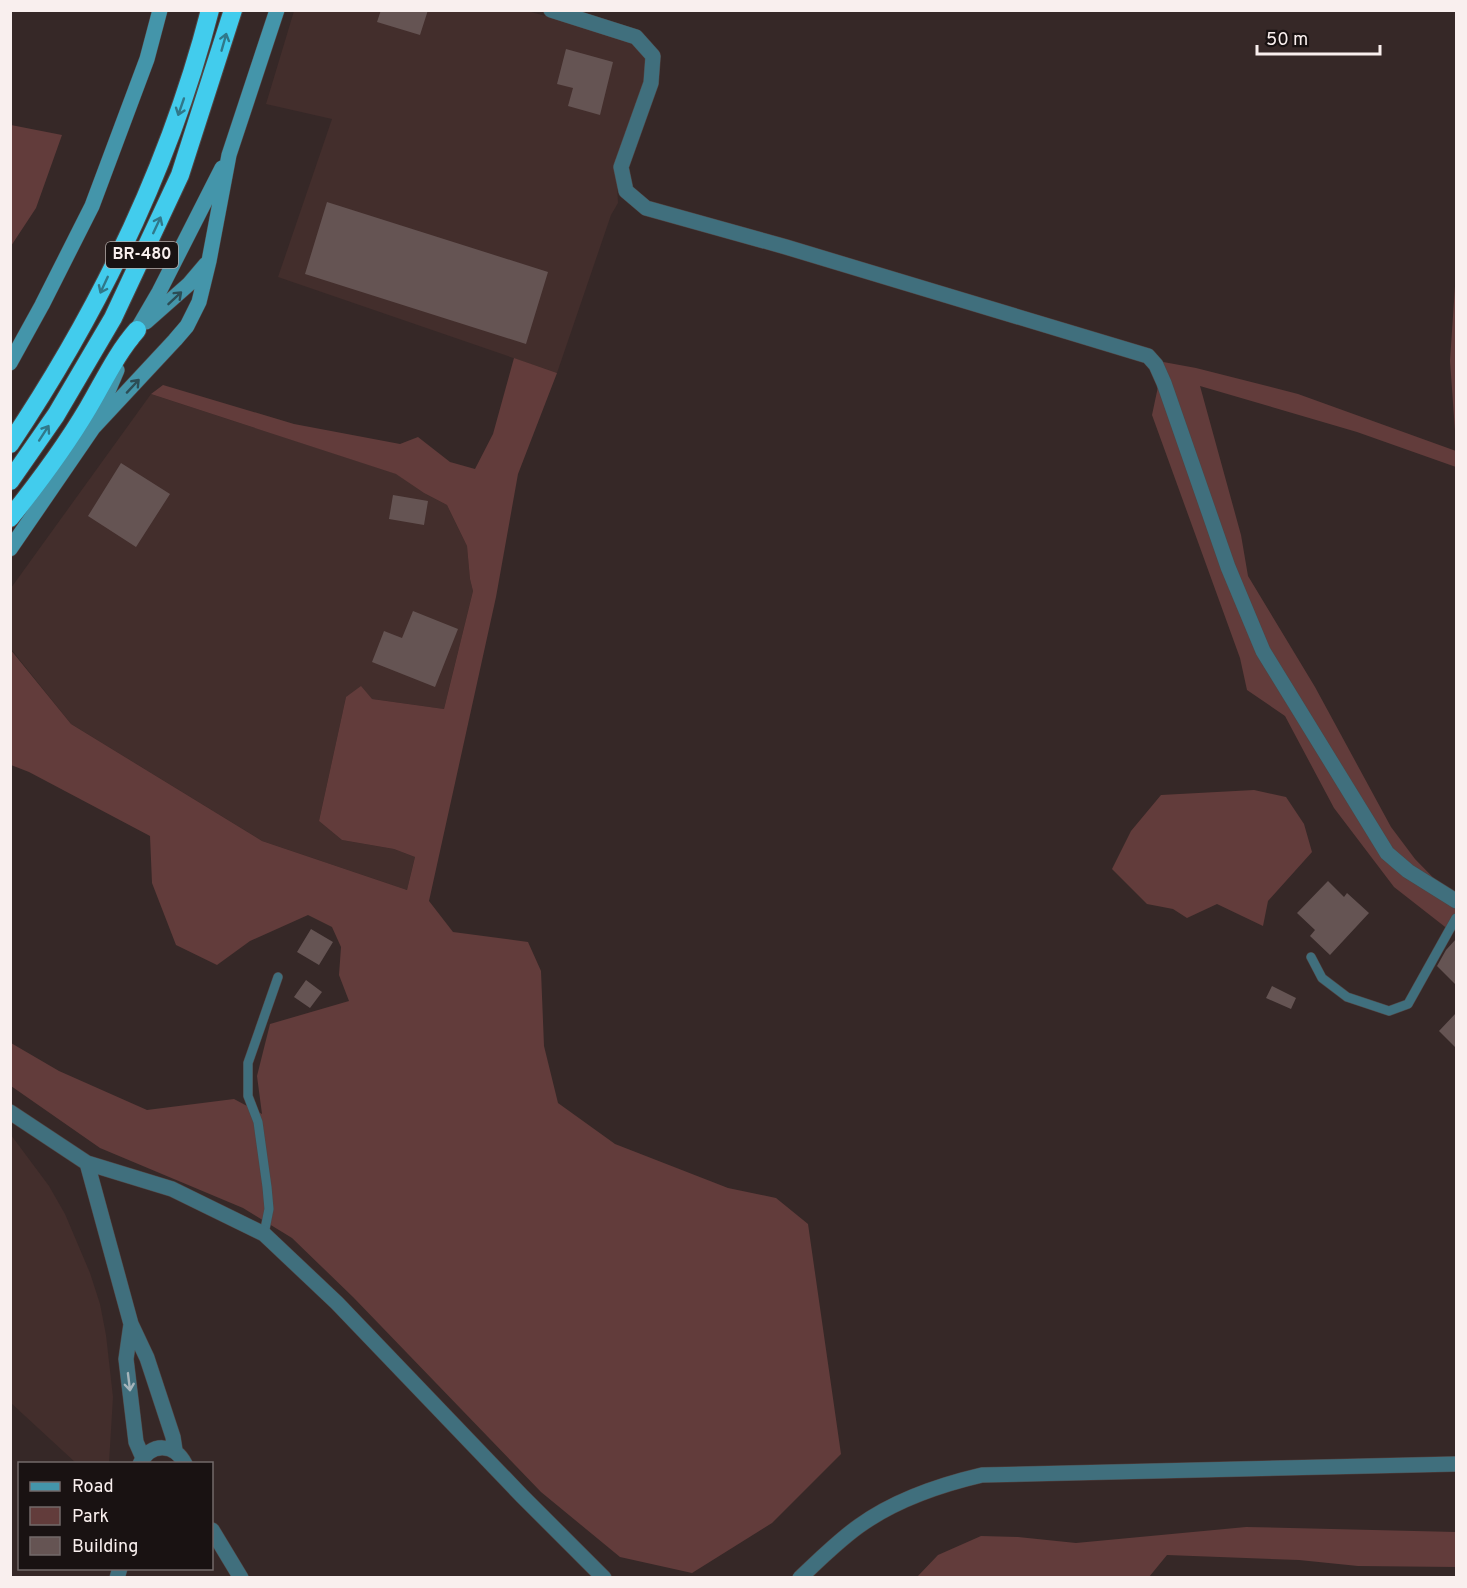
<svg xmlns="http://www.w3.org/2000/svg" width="1467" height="1588" viewBox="0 0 1467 1588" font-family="Overpass,sans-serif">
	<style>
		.built { fill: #432e2c }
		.green { fill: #623c3b }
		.building { fill: #655453 }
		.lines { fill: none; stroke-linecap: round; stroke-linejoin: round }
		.lane-casing { stroke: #514443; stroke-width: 10 }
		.street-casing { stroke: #514443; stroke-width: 16 }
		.secondary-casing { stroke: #514443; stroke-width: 16 }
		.highway-casing { stroke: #514443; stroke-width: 20 }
		.lane { stroke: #406f7d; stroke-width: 9 }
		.street { stroke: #406f7d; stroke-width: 15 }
		.secondary { stroke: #4495aa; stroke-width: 15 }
		.highway { stroke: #42cced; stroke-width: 18 }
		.oneway { stroke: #30788a }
		.oneway2 { stroke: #2c4d56 }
		.oneway3 { stroke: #a6b5bb }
		.labels { text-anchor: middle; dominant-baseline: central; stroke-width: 4.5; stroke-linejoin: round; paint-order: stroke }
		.shield { fill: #191212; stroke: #b6adac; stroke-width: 1.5 }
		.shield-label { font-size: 16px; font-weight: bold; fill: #f9efee }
	</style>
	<rect width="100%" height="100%" fill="#362827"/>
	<path class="built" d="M294 11H527L576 24 634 44 647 59 644 85 616 166 618 203 611 215 557 373 278 277 332 119 266 104Z
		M151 394 397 474 424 493 447 505 467 546 470 579 473 591 444 709 372 699 346 697 319 821 342 840 394 849 415 857 407 890 262 841 71 724 11 649V588Z
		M11 1135 49 1186 65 1214 90 1273 100 1304 106 1335 113 1397 109 1463H76L11 1403Z"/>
	<path class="green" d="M11 125 62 135 36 208 11 246Z
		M1456 271V445L1450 361Z
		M514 358 557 373 518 474 496 597 429 901 453 932 528 942 541 971 544 1046 558 1103 615 1144 728 1188 776 1198 808 1224 841 1454 772 1523 692 1573 620 1557 541 1492 353 1297 292 1238 243 1208 100 1148 11 1086V1043L59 1071 147 1110 234 1099 262 1114 257 1076 270 1024 349 1001 339 975 341 947 332 927 308 915 250 941 217 965 176 945 152 883 150 836 29 772 11 765 10 649 71 724 262 841 407 890 415 857 394 849 342 840 319 821 346 697 361 686 372 699 444 709 473 591 470 579 467 546 447 505 424 493 396 474 151 394 163 385 294 424 400 444 418 437 450 462 475 469 493 434Z
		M1147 359 1196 368 1298 394 1456 451V467L1357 432 1200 386 1241 535 1248 576 1315 687 1391 827 1415 859 1456 901V931L1449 930 1394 887 1334 808 1285 716 1247 690 1240 658 1152 415 1159 382Z
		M1254 790 1286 797 1304 824 1312 852 1268 901 1263 926 1217 904 1187 918 1173 909 1147 904 1112 869 1131 831 1161 795Z
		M1246 1527 1456 1532V1567L1358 1566 1299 1560 1167 1555 1149 1577H917L938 1555 981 1536 1018 1537 1076 1543Z"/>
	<path class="building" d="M381 10H428L420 35 377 22Z
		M566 49 613 62 600 115 568 106 573 88 557 84Z
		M327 202 548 272 526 344 305 274Z
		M121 463 170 494 136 547 88 516Z
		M393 495 428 501 424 525 389 519Z
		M413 611 458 629 435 687 372 662 384 631 402 638Z
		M1328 881 1344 897 1347 893 1369 913 1330 955 1310 936 1315 930 1297 913Z
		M311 929 333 942 319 965 297 952Z
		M1456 939V985L1437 966 1446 950Z
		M306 980 322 992 310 1008 294 997Z
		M1272 986 1296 998 1291 1009 1266 998Z
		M1456 1013V1048L1439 1031Z"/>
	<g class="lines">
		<defs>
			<path id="lane" d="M1311 957 1322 978 1347 997 1389 1011 1408 1004 1456 918
				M264 1234 269 1209 267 1187 258 1122 248 1096V1063L278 977"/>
			<path id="street" d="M551 10 636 37 653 56 651 83 621 167 626 191 646 208 786 247 1148 356 1156 365 1164 383 1228 567 1263 651 1387 853 1408 871 1456 901
				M10 1112 87 1163 172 1189 264 1234 337 1303 522 1496 604 1578
				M87 1163 131 1324 147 1358 173 1437 175 1450
				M131 1324 126 1359 136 1442 143 1458
				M140 1464C150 1442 175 1443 185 1464
				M212 1530 241 1578
				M117 1578 120 1568
				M800 1578C819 1560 838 1541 859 1526 895 1500 939 1485 982 1475L1456 1464"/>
			<path id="secondary" d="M146 322 189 284 206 264
				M131 340 159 292 222 168
				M10 363 42 305 92 206 147 59 160 10
				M97 417 117 370
				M10 549 93 428 175 340 187 326 199 302 209 261 229 155 277 10"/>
			<path id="highway" d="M10 444C99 311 170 165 210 10
				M10 481 56 415 113 318 180 175 233 10
				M10 518C38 483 65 447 88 408 104 381 116 354 137 330"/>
		</defs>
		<use href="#lane" class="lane-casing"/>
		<use href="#street" class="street-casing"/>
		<use href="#secondary" class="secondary-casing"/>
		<use href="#highway" class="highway-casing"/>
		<use href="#lane" class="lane"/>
		<use href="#street" class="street"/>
		<use href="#secondary" class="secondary"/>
		<use href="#highway" class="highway"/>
	</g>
	<defs><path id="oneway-shaft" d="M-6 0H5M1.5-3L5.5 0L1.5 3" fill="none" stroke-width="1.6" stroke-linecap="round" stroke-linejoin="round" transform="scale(1.5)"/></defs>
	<g class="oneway">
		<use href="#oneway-shaft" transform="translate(224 42) rotate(-74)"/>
		<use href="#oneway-shaft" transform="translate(181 107) rotate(109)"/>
		<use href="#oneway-shaft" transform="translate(157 225) rotate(-65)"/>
		<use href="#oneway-shaft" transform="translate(104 285) rotate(115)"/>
		<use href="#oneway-shaft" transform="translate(44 433) rotate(-57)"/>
	</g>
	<g class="oneway2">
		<use href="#oneway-shaft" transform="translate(175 298) rotate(-43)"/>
		<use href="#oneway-shaft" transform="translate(133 386) rotate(-47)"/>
	</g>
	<use class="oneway3" href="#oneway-shaft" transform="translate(129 1382) rotate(83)"/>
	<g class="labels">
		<rect class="shield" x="106" y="242" width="72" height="26" rx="4.5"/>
		<g class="shield-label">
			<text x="142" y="255">BR-480</text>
		</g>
	</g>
	<rect width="1467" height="1588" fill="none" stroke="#f9efee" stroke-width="24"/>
	<rect x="18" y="1462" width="195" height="108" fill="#191212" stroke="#736a6a" stroke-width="1.5"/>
	<rect x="30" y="1482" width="30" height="9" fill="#4495aa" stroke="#736a6a" stroke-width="1.5"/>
	<text x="72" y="1492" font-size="18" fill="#f9efee">Road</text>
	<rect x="30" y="1507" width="30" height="18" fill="#623c3b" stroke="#736a6a" stroke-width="1.5"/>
	<text x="72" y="1522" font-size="18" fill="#f9efee">Park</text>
	<rect x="30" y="1537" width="30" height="18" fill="#655453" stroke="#736a6a" stroke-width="1.5"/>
	<text x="72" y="1552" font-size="18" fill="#f9efee">Building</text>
	<path d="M1257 45v9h123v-9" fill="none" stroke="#f9efee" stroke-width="3"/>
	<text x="1266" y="45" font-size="18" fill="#f9efee" stroke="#191212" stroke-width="4.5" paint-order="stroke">50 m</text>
</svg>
